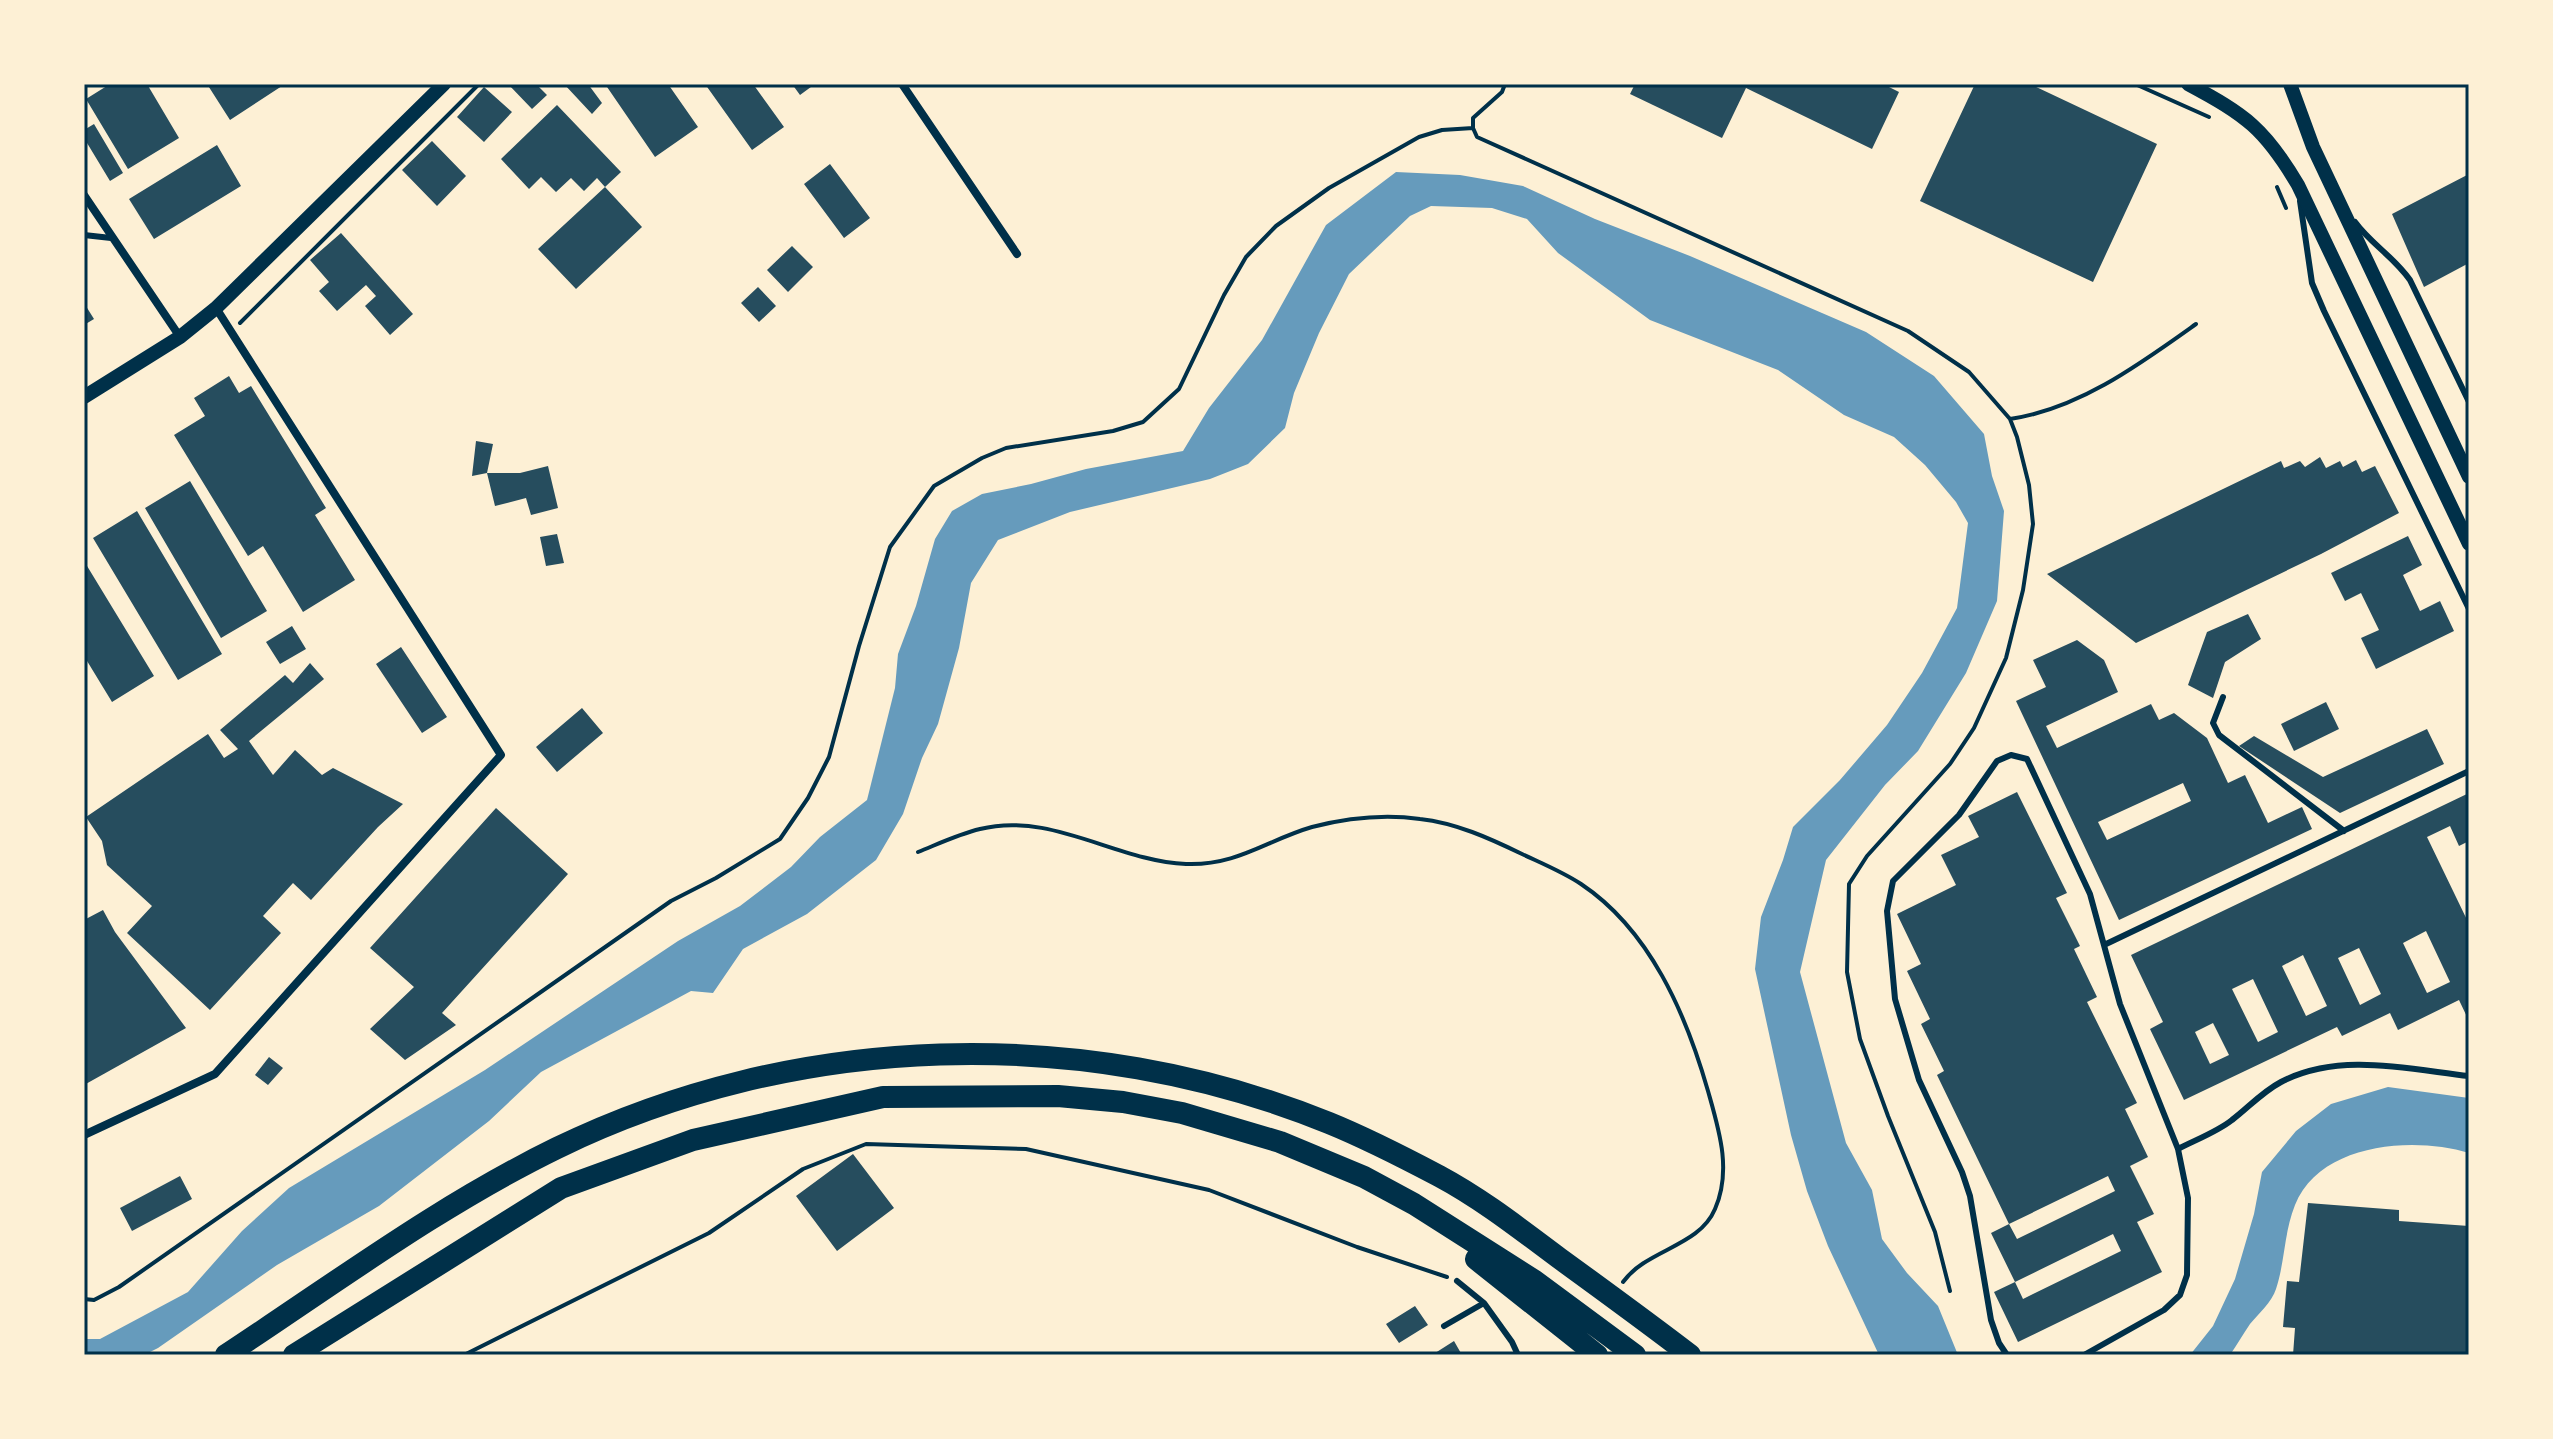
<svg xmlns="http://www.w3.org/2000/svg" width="2553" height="1439" viewBox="0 0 2553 1439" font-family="Mulish,sans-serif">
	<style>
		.water { fill: #669bbc }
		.building { fill: #264d5e; fill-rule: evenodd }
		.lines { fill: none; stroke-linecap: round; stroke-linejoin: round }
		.path { stroke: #003049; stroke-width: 4 }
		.service { stroke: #003049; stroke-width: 6 }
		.minor { stroke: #003049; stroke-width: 8 }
		.tertiary { stroke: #003049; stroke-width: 14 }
		.motorway { stroke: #003049; stroke-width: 22 }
		.neatline { fill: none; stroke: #003049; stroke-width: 3 }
	</style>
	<rect width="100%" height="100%" fill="#fdf0d5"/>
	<path class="water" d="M1396 172 1460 175 1523 186 1595 219 1690 256 1866 332 1934 376 1984 434 1992 476 2004 511 1997 601 1966 673 1918 751 1885 785 1826 860 1800 972 1846 1143 1872 1190 1882 1239 1907 1273 1938 1306 1958 1355H1879L1828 1246 1807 1191 1791 1135 1755 969 1761 917 1783 860 1793 827 1840 780 1887 725 1922 673 1957 608 1968 523 1956 502 1925 465 1894 437 1844 415 1778 370 1650 320 1558 253 1527 219 1492 208 1431 206 1410 216 1349 274 1319 333 1294 393 1285 428 1248 464 1210 479 1070 512 998 540 971 583 959 648 938 724 922 758 903 814 876 860 807 914 743 949 713 993 691 991 541 1072 489 1121 379 1206 277 1265 158 1348 144 1355H84V1339H100L188 1292 242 1231 289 1188 485 1070 678 941 740 906 791 867 820 837 867 800 895 688 898 654 916 606 935 539 952 511 982 494 1031 484 1086 469 1183 451 1209 408 1262 340 1326 225Z
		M2388 1087 2469 1098V1153C2413 1136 2320 1143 2295 1205 2284 1232 2285 1262 2276 1289 2272 1302 2258 1314 2250 1324 2243 1334 2237 1345 2230 1355H2190L2213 1326 2235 1279 2254 1214 2262 1172 2296 1131 2331 1104Z"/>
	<path class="building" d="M110 84H147L179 138 128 169 86 99Z
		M207 84H285L230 120Z
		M508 84H536L547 95 532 109Z
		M564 84H588L602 103 592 114Z
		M605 84H668L698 127 655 157Z
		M705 84H753L784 127 752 150Z
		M792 84H815L800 95Z
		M1635 84H1883L1899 92 1872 149 1746 88 1722 138 1630 94Z
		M1975 84H2030L2157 144 2093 282 1920 201Z
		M484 87 512 112 484 142 457 117Z
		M557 105 621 172 605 187 597 178 584 191 571 178 556 192 541 177 529 189 501 159Z
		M94 124 123 173 110 181 84 138V130Z
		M432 141 466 176 437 206 402 170Z
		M217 145 241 186 154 239 129 199Z
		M830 164 870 218 844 238 804 184Z
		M2469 174V263L2424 287 2392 214Z
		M605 187 642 227 576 289 538 249Z
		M341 233 413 314 390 335 365 306 376 296 366 285 337 311 319 291 329 282 310 260Z
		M792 246 813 267 788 292 767 270Z
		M758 287 776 306 759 322 741 303Z
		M84 303 94 319 84 325Z
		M229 376 239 393 251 386 326 508 315 515 355 580 303 612 263 546 248 556 174 435 205 416 194 398Z
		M476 441 493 444 487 473H520L548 466 558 508 531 515 526 498 495 506 487 473 472 476Z
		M2320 457 2326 468 2340 461 2343 467 2356 460 2362 472 2375 466 2399 513 2321 554 2136 643 2047 574 2281 461 2284 468 2300 461 2305 467Z
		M190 481 267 611 221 638 145 508Z
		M137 511 222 654 178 680 93 538Z
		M557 534 564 563 546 566 540 537Z
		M2408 536 2422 565 2403 575 2420 611 2440 601 2454 631 2376 669 2361 638 2379 630 2361 593 2345 601 2331 573Z
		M84 561 154 676 112 702 84 656Z
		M2248 614 2261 639 2225 662 2213 698 2188 685 2207 632Z
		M292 626 306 649 280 664 266 642Z
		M2077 640 2104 660 2118 692 2046 726 2057 748 2151 704 2159 720 2174 713 2207 738 2228 783 2245 775 2268 823 2302 807 2312 829 2119 920 2016 701 2046 687 2033 660ZM2183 783 2191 801 2107 840 2098 822Z
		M401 647 447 717 422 733 376 664Z
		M310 663 324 679 249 741 273 775 295 750 322 775 333 768 403 804 378 827 311 900 293 883 263 916 281 933 210 1010 127 933 152 906 107 865 102 841 86 817 208 734 224 758 238 749 220 730 285 675 293 683Z
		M2326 702 2339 729 2294 751 2281 724Z
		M582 708 603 733 557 772 536 747Z
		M2427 729 2444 764 2340 813 2239 746 2254 736 2323 777Z
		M2017 792 2067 893 2056 898 2080 946 2074 949 2097 997 2087 1002 2137 1103 2125 1109 2148 1157 2130 1166 2154 1214 2137 1222 2162 1272 2018 1342 1994 1292 2015 1282 2023 1299 2121 1251 2113 1234 2015 1282 1991 1233 2009 1224 2017 1239 2115 1191 2108 1176 2009 1224 1937 1075 1944 1071 1921 1024 1930 1019 1907 971 1921 964 1897 914 1956 885 1941 855 1979 837 1968 816Z
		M2469 793V841L2459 846 2450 826 2427 837 2469 924V1021L2459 1000 2398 1030 2390 1013 2342 1036 2337 1027 2184 1100 2150 1029 2163 1022 2131 955ZM2426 931 2450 982 2427 993 2403 943ZM2359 948 2381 994 2360 1005 2338 958ZM2303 955 2327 1006 2306 1016 2282 966ZM2253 979 2278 1032 2258 1042 2232 989ZM2213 1023 2229 1055 2210 1064 2195 1032Z
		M496 808 568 874 442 1013 456 1025 405 1060 370 1029 414 987 370 948Z
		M103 910 115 932 186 1028 84 1085V920Z
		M269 1057 283 1068 268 1085 255 1075Z
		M853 1154 894 1208 837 1251 796 1196Z
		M180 1176 192 1199 132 1231 120 1208Z
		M2308 1203 2399 1210V1221L2469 1226V1355H2293L2295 1328 2283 1327 2287 1281 2299 1282Z
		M1415 1306 1428 1325 1399 1343 1386 1324Z
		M1454 1341 1462 1355H1432Z"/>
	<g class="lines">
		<path class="path" d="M1505 84 1502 92 1473 118V128L1477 137 1908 331 1969 372 2010 419 2017 437 2029 485 2033 524 2023 590 2006 658 1974 728 1950 764 1867 856 1849 884 1847 972 1860 1039 1888 1116 1935 1232 1950 1291
			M2135 84 2209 117
			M2277 187 2286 208
			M240 323 479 84
			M2010 419C2079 409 2140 364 2196 324
			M918 852C938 844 959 834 980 829 1051 811 1116 861 1186 864 1237 866 1267 840 1312 827 1347 818 1384 814 1420 819 1456 823 1489 838 1522 854 1541 863 1563 872 1581 884 1650 930 1686 1014 1708 1091 1719 1130 1732 1170 1715 1209 1699 1247 1647 1249 1623 1282
			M84 1299 94 1300 119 1287 671 901 716 878 780 839 808 798 829 757 859 646 890 547 934 486 982 458 1006 448 1113 431 1143 422 1179 389 1224 295 1246 257 1276 226 1329 188 1419 137 1442 130 1473 128
			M464 1355 709 1233 803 1169 866 1144 1026 1149 1209 1190 1357 1247 1447 1277"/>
		<path class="service" d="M2300 201 2312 283 2324 311 2469 609
			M2355 222C2371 244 2393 256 2410 280L2469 402
			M84 235 111 238
			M2223 697 2213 723 2219 735 2344 831
			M2104 945 2469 771
			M2178 1149C2195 1140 2217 1132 2232 1120 2248 1108 2262 1092 2281 1082 2339 1052 2407 1069 2469 1076
			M1457 1281 1484 1303
			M1444 1326 1484 1303 1512 1342 1518 1355
			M2007 1355 1999 1343 1991 1320 1970 1196 1962 1172 1919 1080 1895 999 1887 911 1893 881 1959 815 1997 761 2011 755 2027 759 2090 894 2120 1004 2178 1149 2188 1198 2187 1275 2180 1295 2164 1310 2084 1355"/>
		<path class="minor" d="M902 84 1017 254
			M84 195 180 337
			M84 1135 215 1074 501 755 216 308"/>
		<path class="tertiary" d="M2188 84C2246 115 2265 129 2298 185L2469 544
			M2290 84 2313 147 2469 477
			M84 397 180 337 216 308 444 84"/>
		<path class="motorway" d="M1476 1259 1597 1355
			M226 1355C334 1284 440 1205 557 1148 795 1032 1083 1023 1329 1123 1366 1138 1403 1157 1439 1176 1482 1199 1520 1229 1559 1258 1603 1290 1647 1322 1690 1355
			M294 1355 561 1188 693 1140 883 1097 1058 1096 1123 1102 1182 1113 1280 1142 1364 1177 1414 1204 1535 1281 1635 1355"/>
	</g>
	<rect width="2553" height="1439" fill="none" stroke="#fdf0d5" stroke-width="172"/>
	<rect x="86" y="86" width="2381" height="1267" class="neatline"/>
</svg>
